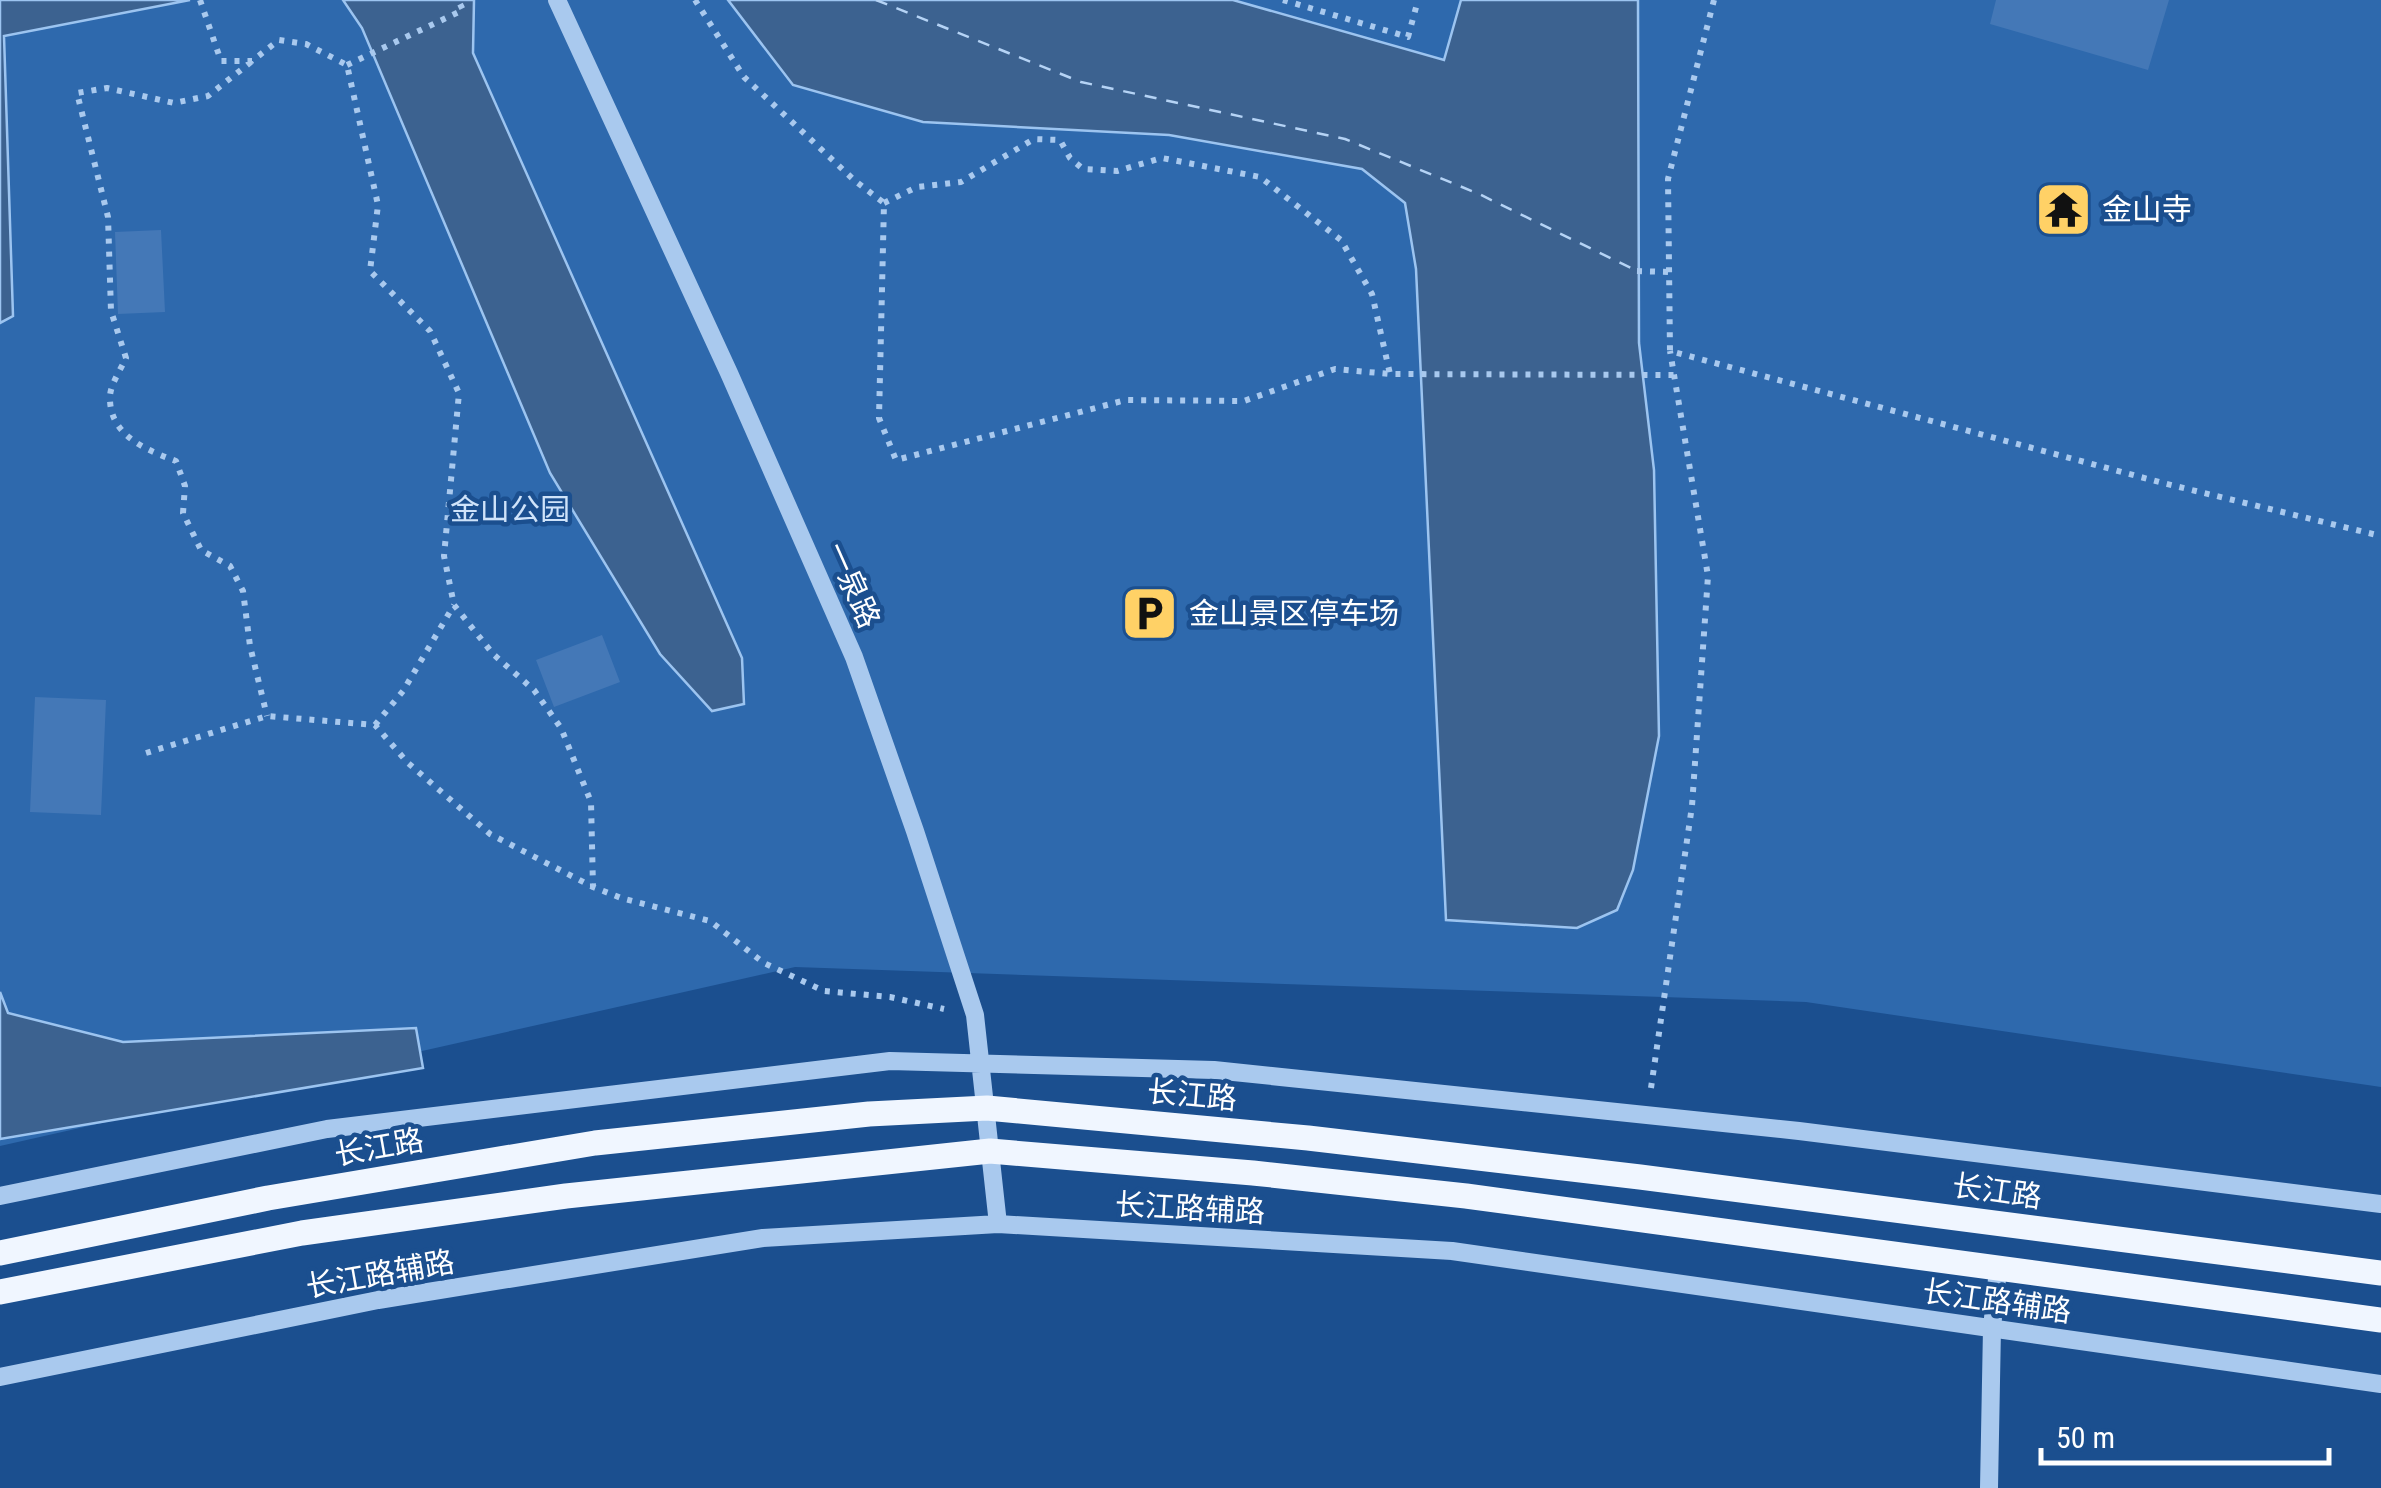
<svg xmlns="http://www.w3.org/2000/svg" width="2381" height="1488" viewBox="0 0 2381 1488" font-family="'Roboto Condensed','Noto Sans SC',sans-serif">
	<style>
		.green { fill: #2e69ad }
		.water { fill: #3c6290; stroke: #9cc4f0; stroke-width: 2.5 }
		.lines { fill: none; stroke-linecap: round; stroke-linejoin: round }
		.ferry { stroke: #b5d3f5; stroke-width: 2.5; stroke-dasharray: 12 10; stroke-linecap: butt }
		.building { fill: #4478b7 }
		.path { stroke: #a9c9ee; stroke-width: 6; stroke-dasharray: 5 8; stroke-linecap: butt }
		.minor { stroke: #a9c9ee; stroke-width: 18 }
		.major { stroke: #f0f6ff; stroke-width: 25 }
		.labels { text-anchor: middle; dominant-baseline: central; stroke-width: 9; stroke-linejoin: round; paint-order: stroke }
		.poi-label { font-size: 30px; fill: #fff; stroke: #1b4f8f; text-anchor: start }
		.park-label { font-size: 30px; fill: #cfe3fa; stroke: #1b4f8f }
		.street-label { font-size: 30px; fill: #fff; stroke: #1b4f8f }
	</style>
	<rect width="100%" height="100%" fill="#1b4f8f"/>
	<path class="green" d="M0 0H2381V1087L1806 1002 795 967 0 1146Z"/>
	<path class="water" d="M0 0H190L4 36 13 316 0 323Z
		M343 0H474L473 53 742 658 744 704 712 711 660 654 550 473 362 28Z
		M728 0H1233L1444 60 1461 0H1638L1639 343 1654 470 1659 736 1633 870 1617 910 1577 928 1446 920 1416 269 1405 203 1362 169 1169 135 923 122 793 85Z
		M0 992 8 1013 123 1042 416 1028 423 1068 0 1139Z"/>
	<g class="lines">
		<path class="ferry" d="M876 0 1081 82 1345 139 1479 194 1637 271"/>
	</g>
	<path class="building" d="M1996 0H2169L2148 70 1990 24Z
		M161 230 165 312 118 314 115 232Z
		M602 635 620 682 554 707 536 660Z
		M35 697 106 700 101 815 30 812Z"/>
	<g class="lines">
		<path class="path" d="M200 0 221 61H252L279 40 306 44 347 65 378 205 370 271 430 331 459 393 444 556 454 605 493 654 534 690 561 728 591 802 593 887
			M695 0 744 77 854 180 884 203 879 418 896 460 1126 400 1244 401 1335 369 1390 374 1674 375
			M1283 0 1408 37 1418 0
			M1714 0 1668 179 1670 351 2163 483 2381 536
			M251 62 208 96 174 103 107 88 77 93 108 217 111 311 126 358C121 369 110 385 110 397 109 435 146 450 176 461L185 486 183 513 201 550 230 566 243 591 250 646 267 716
			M347 65 463 10 458 0
			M884 203 917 187 961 182 1034 139 1060 140 1070 158 1083 169 1117 171 1162 158 1260 177 1341 240 1372 294 1390 374
			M1637 271 1669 272
			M375 725 403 691 454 605
			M146 753 267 716 375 725 407 762 490 834 593 887 621 898 710 921 764 963 824 991 890 997 944 1009
			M1651 1088 1692 806 1708 576 1670 351"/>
		<path class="minor" d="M557 0 729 373 854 657 915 831 975 1015 998 1224
			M0 1196 327 1129 890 1061 1214 1070 1799 1131 2381 1204
			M0 1377 378 1300 763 1238 998 1224 1452 1251 2381 1384
			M1989 1488 1992 1328 1998 1269"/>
		<path class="major" d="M0 1253 268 1198 595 1143 869 1114 987 1108 1308 1138 1640 1177 2381 1273
			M0 1292 302 1233 566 1196 990 1151 1253 1173 1466 1196 2381 1320"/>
	</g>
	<defs>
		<symbol id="temple-square" viewBox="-11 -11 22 22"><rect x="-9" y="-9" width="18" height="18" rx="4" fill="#ffd166" stroke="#1b4f8f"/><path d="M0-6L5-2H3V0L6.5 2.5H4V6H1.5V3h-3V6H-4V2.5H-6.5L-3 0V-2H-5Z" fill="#111"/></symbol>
		<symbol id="parking-square" viewBox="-11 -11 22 22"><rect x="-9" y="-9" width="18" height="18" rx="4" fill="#ffd166" stroke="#1b4f8f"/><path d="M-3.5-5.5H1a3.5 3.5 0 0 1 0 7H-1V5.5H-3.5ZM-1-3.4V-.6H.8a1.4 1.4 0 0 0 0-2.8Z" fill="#111"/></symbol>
	</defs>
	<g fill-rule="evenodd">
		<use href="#temple-square" x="2032" y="178" width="63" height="63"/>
		<use href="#parking-square" x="1118" y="582" width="63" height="63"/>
	</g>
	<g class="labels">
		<g class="poi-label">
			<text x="2102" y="209">金山寺</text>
			<text x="1189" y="613">金山景区停车场</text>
		</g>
		<g class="park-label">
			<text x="510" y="509">金山公园</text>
		</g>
		<g class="street-label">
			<text transform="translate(853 585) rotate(66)">一泉路</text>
			<text transform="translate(1192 1095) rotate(5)">长江路</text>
			<text transform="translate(379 1147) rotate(-10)">长江路</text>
			<text transform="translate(1997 1191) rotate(8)">长江路</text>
			<text transform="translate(1190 1208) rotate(3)">长江路辅路</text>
			<text transform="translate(380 1274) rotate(-10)">长江路辅路</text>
			<text transform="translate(1997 1301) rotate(8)">长江路辅路</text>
		</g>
	</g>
	<path d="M2041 1448v15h288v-15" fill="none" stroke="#ffffff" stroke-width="5"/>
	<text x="2056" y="1448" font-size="30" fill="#ffffff" stroke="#1b4f8f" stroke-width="8" paint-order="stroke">50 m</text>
</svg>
